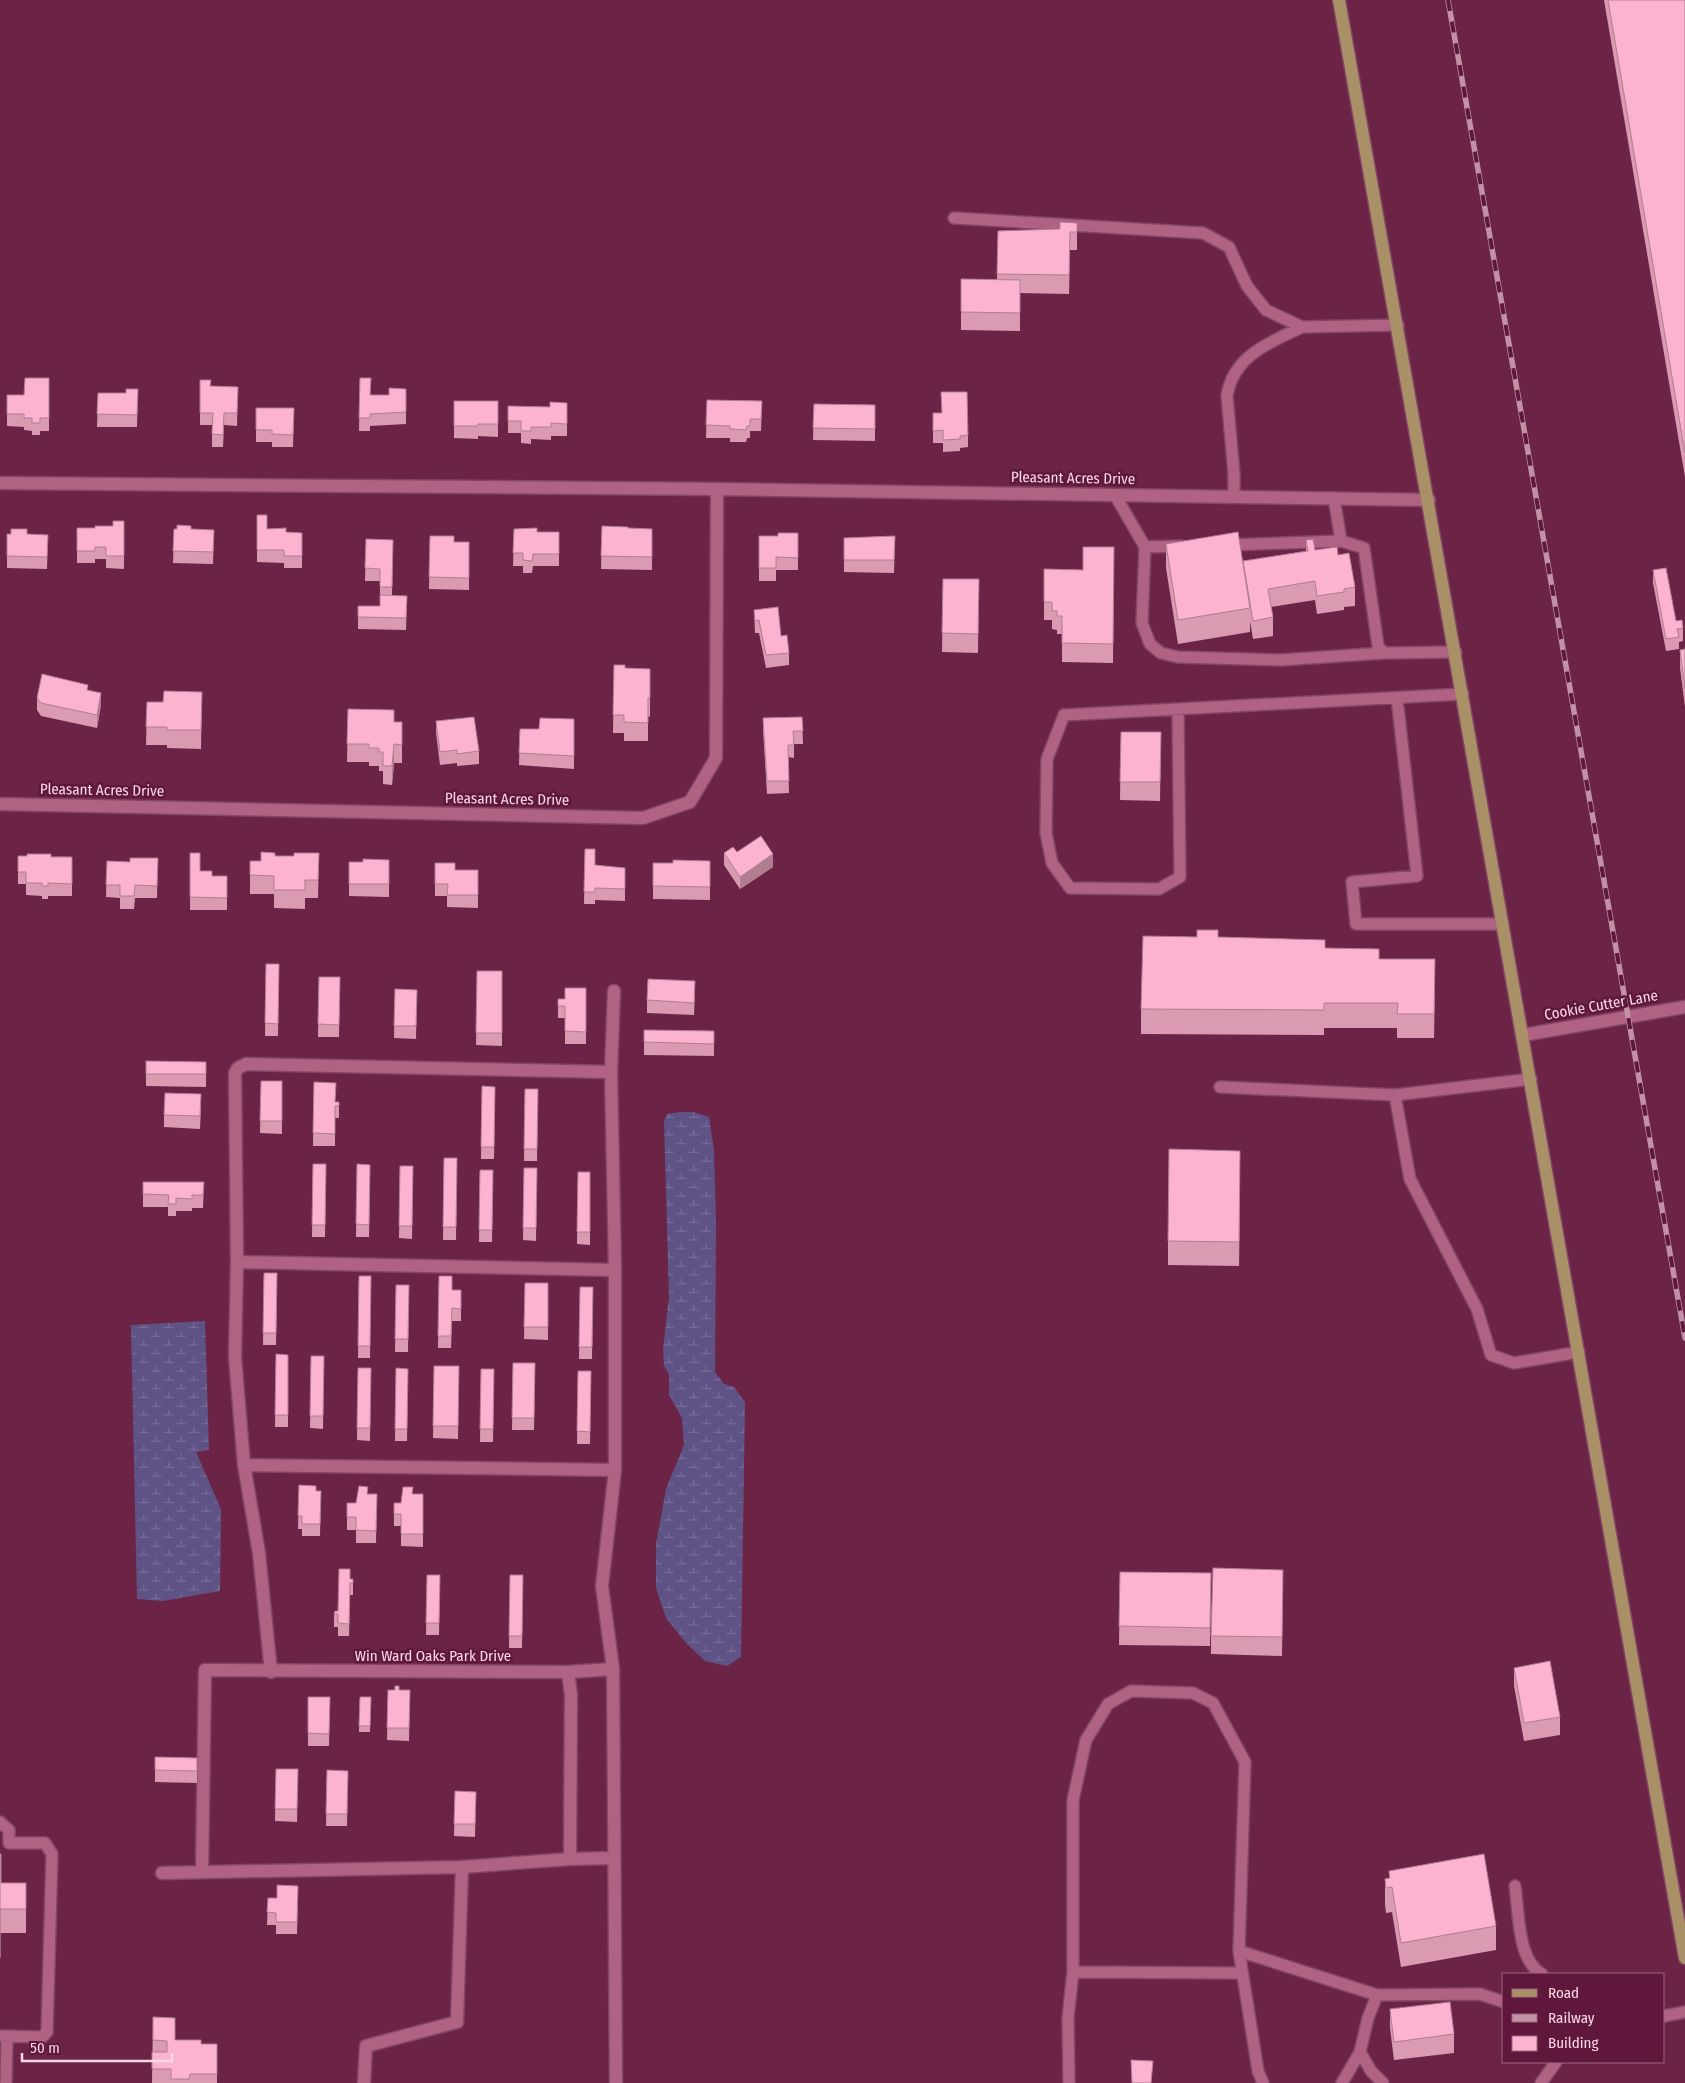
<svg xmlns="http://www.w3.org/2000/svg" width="1685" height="2083" viewBox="0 0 1685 2083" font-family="'Fira Sans Condensed',sans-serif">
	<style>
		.wetland { fill: url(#wetland-marsh) }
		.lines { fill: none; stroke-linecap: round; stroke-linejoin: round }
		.service-casing { stroke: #824564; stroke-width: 14 }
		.minor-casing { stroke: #824564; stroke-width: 15 }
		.primary-casing { stroke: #824564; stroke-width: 15 }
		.service { stroke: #b06283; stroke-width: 11 }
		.minor { stroke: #b06283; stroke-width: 12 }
		.primary { stroke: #a99066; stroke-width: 12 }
		.rail-casing { stroke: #c291a6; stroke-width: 5.5 }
		.rail { stroke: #5f183b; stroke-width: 4; stroke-dasharray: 11; stroke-linecap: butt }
		.wall { fill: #d99ab2 }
		.shaded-wall { fill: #b07d91 }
		.building { fill: #fcb3cf; stroke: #b07d91 }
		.labels { text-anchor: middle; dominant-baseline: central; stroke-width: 5; stroke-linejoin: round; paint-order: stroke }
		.street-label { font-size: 15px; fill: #fcd9e5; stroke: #5f183b }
	</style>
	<defs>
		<pattern id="wetland-marsh" width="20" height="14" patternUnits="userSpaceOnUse" patternTransform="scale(1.25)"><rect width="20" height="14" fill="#5f5386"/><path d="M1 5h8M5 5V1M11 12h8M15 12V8" fill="none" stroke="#776b97"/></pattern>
	</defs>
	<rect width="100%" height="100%" fill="#6b2446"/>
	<path class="wetland" d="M680 1112H693L709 1117 714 1150 716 1221 715 1372 724 1384 734 1387 745 1402 741 1657 727 1666 705 1661 686 1643 666 1618 656 1588V1544L666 1489 684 1445 682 1418 669 1395V1374L664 1366 663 1349 669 1297 664 1122 667 1114Z
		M205 1321 209 1450 196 1452 221 1509 220 1591 163 1601 137 1599 131 1325Z"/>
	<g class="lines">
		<defs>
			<path id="service" d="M954 218 1203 233 1229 247 1247 286 1266 310 1302 327 1398 325
				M1115 495 1145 547 1142 623 1150 644 1161 653 1178 657 1280 660 1384 653
				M1234 497V474L1227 396C1233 356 1270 342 1302 327
				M1334 498 1341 541 1364 548 1378 646 1384 653 1456 652
				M1225 545 1341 541
				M1145 547 1181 546
				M1397 698 1417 876 1352 882 1356 924H1503
				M1178 709 1180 877 1159 889 1070 888 1052 863 1046 833 1047 759 1064 715 1463 694
				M1531 1079 1395 1095 1410 1179 1477 1309 1491 1355 1514 1363 1579 1352
				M1220 1087 1395 1095
				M0 1822 9 1830V1843H45L52 1854 47 2032 42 2037 0 2036
				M1515 1886C1519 1912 1517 1960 1542 1974
				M1239 1951 1377 1995
				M1073 1972 1242 1973
				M1664 2016 1685 2012
				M6 2083 7 2036
				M1069 2083 1068 2018 1073 1972V1800L1086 1740 1108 1704 1131 1691 1193 1693 1213 1703 1245 1762 1239 1951 1258 2071 1263 2083
				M1342 2083 1360 2052
				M1383 2083 1371 2071 1360 2052 1368 2018 1377 1995 1480 1994 1504 2002
				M1541 2083 1556 2062"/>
			<path id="minor" d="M0 483 717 489 716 758 690 802 643 818 0 804
				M717 489 1429 500
				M614 991 611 1072 615 1270V1470L602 1586 613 1669 616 2083
				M1523 1035 1685 1007
				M611 1072 246 1064 238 1068 235 1073 237 1262 615 1270
				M237 1262 235 1357 244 1465 615 1470
				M244 1465 259 1553 271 1672
				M568 1672 613 1669
				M570 1859 614 1858
				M162 1873 462 1867 570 1859 571 1695 568 1672 205 1670 202 1872
				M364 2083 366 2046 457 2022 462 1867"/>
			<path id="primary" d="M1339 0 1685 1958"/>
		</defs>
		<use href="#service" class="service-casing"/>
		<use href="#minor" class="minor-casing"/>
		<use href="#primary" class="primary-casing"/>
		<use href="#service" class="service"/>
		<use href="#minor" class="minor"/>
		<use href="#primary" class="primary"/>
		<defs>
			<path id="rail" d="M1448 0 1685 1338"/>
		</defs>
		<use href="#rail" class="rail-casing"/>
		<use href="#rail" class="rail"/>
	</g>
	<path class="wall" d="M1604 0H1685V477Z
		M1077 223V250H1070L1069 294 1020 293V331L961 330V279H997L998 231 1060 229Z
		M49 378V431H40V435H32V431L24 430V427L7 426V395H24Z
		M360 378 371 395H389L406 389V424L370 426V431H359Z
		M200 380 210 386 238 387 237 426 224 425 223 447H212V425H200Z
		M138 389 137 427H97L98 393H126Z
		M941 392 968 435V447L960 448V451L943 452V443H933V413H942Z
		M707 400 762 401 761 431H750V438H747L746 442H730V438H706Z
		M454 401H498V437L478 436V439L454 438Z
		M567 403V436H551V440L531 439V444L521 443V433H508V406L550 407Z
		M814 404 875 405V441L813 440Z
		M256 408H294L293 447H272V442H256Z
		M257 515 267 529 286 532 302 533V568H284V563L257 562Z
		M124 521V569L106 568V559H95V563H77V528H95L113 526Z
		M602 526 628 528 652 529V570L601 569Z
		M174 529 214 530 213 564 173 563Z
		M514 529 537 532H559V566H533L532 573H523V566H513Z
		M798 533V570H776V581H759V536H778Z
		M7 534 48 535 47 569 7 568Z
		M430 536 454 542H469V590L429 589Z
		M895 536 894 573 844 572V538Z
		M366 539 393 540 392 596H407L406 630 358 629V606H380V581H365Z
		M1306 540 1315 550 1338 555 1355 587V606L1344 607V610L1317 614 1315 600 1271 607 1273 617V636L1253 639 1250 621V632L1178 644 1166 568V544L1243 568V561L1306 551Z
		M1114 547 1113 663 1062 662V634H1057V630L1052 629V620H1044V569L1083 570Z
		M1653 570 1676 621 1683 628V641L1679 642V649L1666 651 1653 583Z
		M943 579H979L978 653 942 652Z
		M754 610 789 653V665L766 668 759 633H755Z
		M1685 649V707L1680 668V650Z
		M614 665 625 668 650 669V717L648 716V741H624V733H613Z
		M88 690 101 705 97 728 41 716 37 710V698Z
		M202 692 201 749 167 748V745H146L147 702H163Z
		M348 709 394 722H402V763H394L392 785 383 784V771H379V766H369V762H347Z
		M802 717 803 744H794V758L788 757 789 793 767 794 763 730V718Z
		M574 719V769L519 765 520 729H539Z
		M436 721 479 751V764L457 766V763L440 765 436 733Z
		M1121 732H1161L1160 801 1120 800Z
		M585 849 595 865 625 868V901L595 900V904H584Z
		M190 853 200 871 212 876H227V910H190Z
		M319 853 318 898H305V909L274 908V894H250V861H261L275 856H294Z
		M724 853 773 867 740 889 724 865Z
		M18 856 72 857V896H48V899H42V896L26 895V884H18Z
		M158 858 157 898H135L134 909H120V898L106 897 107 861 130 862Z
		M389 860V897L349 896V862H363Z
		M710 861V900L653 899V863H673Z
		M435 863 455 870H478V908L447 907V896H435Z
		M1218 937 1325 948 1379 959 1435 984 1434 1038H1397V1028H1324V1035L1141 1034V1009Z
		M266 964H279L278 1036H265Z
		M477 971H502V1046L476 1045Z
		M319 977H340L339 1037H318Z
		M586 988V1044H565V1018H558V999H565Z
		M395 989 417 990 416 1039 394 1038Z
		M695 993 694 1015 647 1013V1000Z
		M644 1030 714 1031V1056L644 1055Z
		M146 1061 206 1062V1087L146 1086Z
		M261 1081H282V1134L260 1133Z
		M314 1082 335 1102H339V1118H335V1146H313Z
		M482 1086 495 1087 494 1159H481Z
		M525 1089H538L537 1161H524Z
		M201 1107 200 1129 164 1127V1115Z
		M444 1158H457L456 1240H443Z
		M313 1164H326L325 1237H312Z
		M357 1164 370 1165 369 1237H356Z
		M400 1166H413L412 1239 399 1238Z
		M524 1168H537L536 1241 523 1240Z
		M480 1170H493L492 1242H479Z
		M578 1172H590V1245L577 1244Z
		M1240 1175 1239 1266 1168 1265V1241Z
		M143 1182H204L203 1208H192V1211H176V1216H168V1207H143Z
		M264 1273H277L276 1345H263Z
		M359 1276H371L370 1358H358Z
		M439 1276 452 1290H461V1321H452L451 1348H438Z
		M525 1283H548V1340L524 1339Z
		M396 1285H409L408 1352H395Z
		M580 1287H593L592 1359H579Z
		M276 1354 288 1355V1427H275Z
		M311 1356H324L323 1429 310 1428Z
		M513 1363H535L534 1430H512Z
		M434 1366H459L458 1439 433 1438Z
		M358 1368H371L370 1441 357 1440Z
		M396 1368 408 1369 407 1441H395Z
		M481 1369H494L493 1442H480Z
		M578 1371H591L590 1444H577Z
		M299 1485 316 1491H321L320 1536H302V1529H298Z
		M368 1494H377L376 1543H356V1530H347V1503H356Z
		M412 1494H423V1547L401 1546V1526H394V1503H401Z
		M1120 1572 1211 1573 1210 1646 1119 1645Z
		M427 1575H440L439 1635H426Z
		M510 1575H523L522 1648H509Z
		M350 1579H353V1595H350L349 1636H338V1627H334V1614L338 1611Z
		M1283 1588 1282 1656 1211 1654V1636Z
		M1514 1668 1560 1717V1735L1524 1741 1514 1686Z
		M388 1690H410L409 1741 387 1740Z
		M308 1697H330L329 1746H308Z
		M360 1697H371L370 1732H359Z
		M155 1757 197 1758V1783L155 1782Z
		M276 1769H298L297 1822 275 1821Z
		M327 1770 348 1771 347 1826H326Z
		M455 1791 476 1792 475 1837 454 1836Z
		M0 1854 1 1883H26V1933H0V1982Z
		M1389 1871 1496 1926V1950L1401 1967 1392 1912 1386 1913 1385 1904V1879L1389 1878Z
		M298 1886 297 1934H276V1925H267L268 1898H277Z
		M1390 2009 1454 2034V2053L1394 2060 1390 2028Z
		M153 2017 175 2040 201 2044H217V2083H152Z"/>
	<path class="shaded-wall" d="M101 693V705L97 728V715Z
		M394 744V763L392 785V766Z
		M773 854V867L740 889V877Z
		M1240 1151V1175L1239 1266V1242Z"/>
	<path class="building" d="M1608 0H1685V453Z
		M1060 222 1077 223V232H1070L1069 275 997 274 998 231 1060 229Z
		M961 279 1020 280V313L961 312Z
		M25 378H49V418H40V423H32V418H24V414H7V395H24Z
		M360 378H371L370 395H389V388L406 389V412L370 414V418H359Z
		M200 380H211L210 386 238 387 237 413H224L223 435 212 434 213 413H200Z
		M126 389H138L137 415 97 414 98 393H126Z
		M941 392H967L968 435 960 436V439L943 440V430L933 431V413H942Z
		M707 400 762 401 761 419H750V426H747L746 430 730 429V426L706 425Z
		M454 401H498V424H478V426H454Z
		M550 402 567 403V424L551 423V427H531V431H521V421H508V406L550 407Z
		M814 404 875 405V429L813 428Z
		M256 408H294L293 435 272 434V430H256Z
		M257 515H267V529L286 528V532L302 533V556H284V550H257Z
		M113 521H124V556H106V547H95V551H77V528H95V526H113Z
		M177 525 191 526V529L214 530 213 552 173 551 174 529H177Z
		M602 526 628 527V528L652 529V557L601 556Z
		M537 528V532H559V554H533L532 561 523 560V553H513L514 529Z
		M11 529H27V534L48 535 47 557 7 556V534H11Z
		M1238 532 1250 608 1178 620 1166 544Z
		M778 533H798V558L776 557V568H759V536H778Z
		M430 536H454V542H469V578L429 577Z
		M895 536 894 560H844V538Z
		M366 539 393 540 392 587H380V569L365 568Z
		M1313 539 1315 550 1337 547 1338 555 1349 553 1355 587 1344 589V592L1317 596 1315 581 1268 589 1273 617 1253 621 1243 561 1308 551 1306 540Z
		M1083 547H1114L1113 644 1062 643V616H1057V611H1052V602H1044V569L1083 570Z
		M1666 568 1676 621 1682 620 1683 628 1677 629 1679 637 1666 639 1653 570Z
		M943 579H979L978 634 942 633Z
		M380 595 407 596 406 618 358 617V606H380Z
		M778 607 781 636 787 635 789 653 766 655 759 620 755 621 754 610Z
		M1685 649V689L1680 650Z
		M614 665H625V668L650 669V698H648V723L624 722V715H613Z
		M42 674 88 685 87 690 101 693 97 715 41 703 37 698Z
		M164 691 202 692 201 730H167V727H146L147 702H163Z
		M348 709 394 710V722H402V745L394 744 392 766H383V752H379V748H369V744H347Z
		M474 717 479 751 457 754V750L440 752 436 721Z
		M802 717 803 731H793L794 745H788L789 781H767L763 718Z
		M540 718 574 719V756L519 753 520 729H539Z
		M1121 732H1161L1160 782H1120Z
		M761 836 773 854 740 877 724 853 733 847 737 852Z
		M585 849H595V865L625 868V889L595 888V892H584Z
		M261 852 275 853V856H294V853H319L318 880H305V890H274V876L250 875V861H261Z
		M190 853H200V871H212V876H227V898L190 897Z
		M27 854H51V857H72V884L48 883V886H42V883H26V872H18V856H27Z
		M130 858H158L157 886 135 885 134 896H120V885H106L107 861 130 862Z
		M363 859 389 860V884H349V862H363Z
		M673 860 710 861V887L653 886V863H673Z
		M435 863H455V870H478V895H447L448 884H435Z
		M1197 930H1218V937L1325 940V948L1379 949V959H1435L1434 1014H1397L1398 1003H1324V1010L1141 1009 1143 936 1197 937Z
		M266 964H279L278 1024 265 1023Z
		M477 971H502V1033H476Z
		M319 977H340L339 1025 318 1024Z
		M648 979 695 981 694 1003 647 1000Z
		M565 988H586V1032L565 1031V1006H558V999H565Z
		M395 989 417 990 416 1026H394Z
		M644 1030 714 1031V1044L644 1042Z
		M146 1061 206 1062V1074H146Z
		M261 1081H282V1121H260Z
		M314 1082 336 1083 335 1102H339V1106H335V1134L313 1133Z
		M482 1086 495 1087 494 1147H481Z
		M525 1089H538L537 1149H524Z
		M165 1093 201 1094 200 1116 164 1115Z
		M1169 1149 1240 1151 1239 1242 1168 1241Z
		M444 1158H457L456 1227H443Z
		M313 1164H326L325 1225H312Z
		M357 1164 370 1165 369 1225 356 1224Z
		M400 1166H413L412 1226H399Z
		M524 1168H537L536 1228H523Z
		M480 1170H493L492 1230H479Z
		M578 1172H590V1232H577Z
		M143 1182H204L203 1195H192V1199L176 1198V1204H168L169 1195 143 1194Z
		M264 1273H277L276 1333H263Z
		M359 1276H371L370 1346H358Z
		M439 1276H452V1290H461V1309L452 1308 451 1336H438Z
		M525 1283H548V1327H524Z
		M396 1285H409L408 1339H395Z
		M580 1287H593L592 1347H579Z
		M276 1354 288 1355V1415H275Z
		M311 1356H324L323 1416H310Z
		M513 1363H535L534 1418H512Z
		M434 1366H459L458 1426H433Z
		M358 1368H371L370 1428H357Z
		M396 1368 408 1369 407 1429H395Z
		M481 1369H494L493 1429H480Z
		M578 1371H591L590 1432 577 1431Z
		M299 1485 316 1486V1491H321L320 1524H302V1516H298Z
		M359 1486 368 1487 367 1494H377L376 1531 356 1530V1517H347V1503H356Z
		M403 1487H413L412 1494H423V1534H401V1514H394V1503H401Z
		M1213 1568 1283 1570 1282 1637 1211 1636Z
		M339 1569H350V1579H353V1583H350L349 1624 338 1623V1614H334L335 1611H338Z
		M1120 1572 1211 1573 1210 1628 1119 1626Z
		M427 1575H440L439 1623H426Z
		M510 1575H523L522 1636H509Z
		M1550 1661 1560 1717 1524 1723 1514 1668Z
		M395 1686H399V1690H410L409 1728H387L388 1690H395Z
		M308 1697H330L329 1734 308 1733Z
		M360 1697H371L370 1726H359Z
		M155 1757 197 1758V1771L155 1770Z
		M276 1769H298L297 1809H275Z
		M327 1770 348 1771 347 1814H326Z
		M455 1791 476 1792 475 1824H454Z
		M0 1854H1V1883H26V1909H0V1958Z
		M1484 1854 1496 1926 1401 1943 1392 1887 1386 1888 1385 1879 1390 1878 1389 1871Z
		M277 1885 298 1886 297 1922H276V1913L267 1912 268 1898H277Z
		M1450 2002 1454 2034 1394 2042 1390 2009Z
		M153 2017 175 2018V2040H201V2044H217V2074H190L189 2079H171V2069H152V2052H167V2041L153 2040Z
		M1131 2060 1153 2061 1151 2083H1132Z"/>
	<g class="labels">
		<g class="street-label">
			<text transform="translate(1073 478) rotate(1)">Pleasant Acres Drive</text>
			<text transform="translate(102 790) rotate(1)">Pleasant Acres Drive</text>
			<text transform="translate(507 799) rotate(1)">Pleasant Acres Drive</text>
			<text transform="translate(1601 1005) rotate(-10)">Cookie Cutter Lane</text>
			<text x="433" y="1656">Win Ward Oaks Park Drive</text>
		</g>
	</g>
	<rect x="1502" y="1973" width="162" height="90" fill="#5f183b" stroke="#9e657f"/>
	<rect x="1512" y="1989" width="25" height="8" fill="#a99066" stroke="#9e657f"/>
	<text x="1548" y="1998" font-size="15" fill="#fcd9e5">Road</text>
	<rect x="1512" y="2014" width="25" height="8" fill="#c291a6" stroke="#9e657f"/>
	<text x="1548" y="2023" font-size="15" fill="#fcd9e5">Railway</text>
	<rect x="1512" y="2036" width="25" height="15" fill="#fcb3cf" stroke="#9e657f"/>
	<text x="1548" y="2048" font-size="15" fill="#fcd9e5">Building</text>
	<path d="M22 2053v8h150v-8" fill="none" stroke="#fcd9e5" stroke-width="2.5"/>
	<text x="30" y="2053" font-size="15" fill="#fcd9e5" stroke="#5f183b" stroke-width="4" paint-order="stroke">50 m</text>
</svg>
